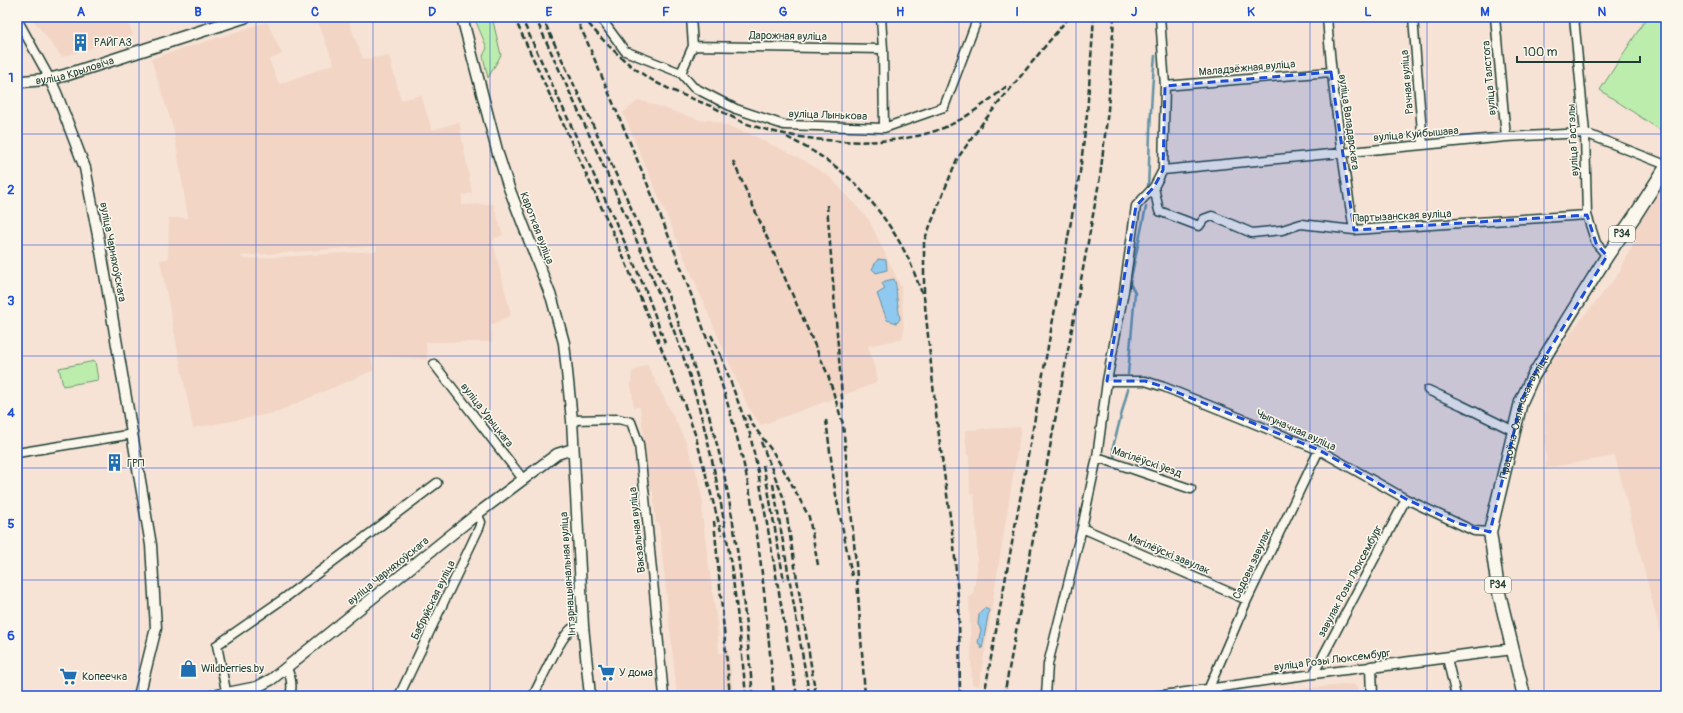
<svg xmlns="http://www.w3.org/2000/svg" width="1683" height="713" viewBox="0 0 1683 713" font-family="Pangolin,sans-serif">
	<style>
		.built { fill: #f2d5c4; fill-rule: evenodd }
		.green { fill: #bdedad; stroke: #6e9570 }
		.water { fill: #90c9ef; stroke: #6391a4 }
		.lines { fill: none; stroke-linecap: round; stroke-linejoin: round }
		.stream { stroke: #6391a4; stroke-width: 2.5 }
		.minor-casing { stroke: #1f3d34; stroke-width: 11 }
		.tertiary-casing { stroke: #1f3d34; stroke-width: 13 }
		.secondary-casing { stroke: #1f3d34; stroke-width: 14 }
		.primary-casing { stroke: #1f3d34; stroke-width: 15 }
		.minor { stroke: #fbf7ec; stroke-width: 8 }
		.tertiary { stroke: #fbf7ec; stroke-width: 10 }
		.secondary { stroke: #fbf7ec; stroke-width: 11 }
		.primary { stroke: #fbf7ec; stroke-width: 12 }
		.rail { stroke: #1f3d34; stroke-width: 2.5; stroke-dasharray: 6 3; stroke-linecap: butt }
		.marked { fill: #1d4ed8; fill-opacity: 0.2; stroke: #1d4ed8; stroke-width: 3; stroke-dasharray: 8 5; stroke-linejoin: round }
		.grid { fill: none; stroke: #1d4ed8; stroke-width: 1; stroke-opacity: 0.55 }
		.labels { text-anchor: middle; dominant-baseline: central; stroke-width: 3; stroke-linejoin: round; paint-order: stroke }
		.shield { fill: #fbf7ec; stroke: #61756b; stroke-width: 1 }
		.shield-label { font-size: 10px; font-weight: bold; fill: #1f3d34 }
		.street-label { font-size: 11px; fill: #1f3d34; stroke: #fbf7ec }
		.poi-label { font-size: 11px; fill: #1f3d34; stroke: #fbf7ec; text-anchor: start }
		.neatline { fill: none; stroke: #1d4ed8; stroke-width: 1.5 }
		.grid-label { font-size: 13px; text-anchor: middle; font-weight: bold; fill: #1d4ed8 }
	</style>
	<rect width="100%" height="100%" fill="#f6e3d5"/>
	<filter id="ink" filterUnits="userSpaceOnUse"><feTurbulence type="fractalNoise" baseFrequency=".025" numOctaves="2"/><feDisplacementMap in="SourceGraphic" scale="8" xChannelSelector="R" yChannelSelector="G"/><feConvolveMatrix kernelMatrix="1 2 1 2 8 2 1 2 1" color-interpolation-filters="sRGB"/></filter>
	<g filter="url(#ink)">
		<path class="built" d="M31 17H126L133 35 62 57Z
			M316 17H347L363 59 389 56 401 100 421 95 432 130 459 122 472 193 462 195V205L493 204 503 235 495 238 493 242 511 315 491 325 492 342H426L427 359 371 356 374 370 274 413 193 428 160 260 168 259 169 218H188L174 131 151 59 267 22 282 54 269 60 279 84 334 64ZM377 246V251L244 259 240 256Z
			M639 100 703 121 707 119 748 133 803 160 830 177 869 220 901 287 904 330 902 339 868 346 878 379 874 384 761 425 748 407 623 113Z
			M1666 184V655L1615 456 1546 468 1544 373 1571 332 1621 271V266L1633 245 1632 234Z
			M647 364 685 440 696 470 703 502 702 515 717 624 719 653H729L733 696H677L659 523H656L653 491 650 490 640 407H634L631 385 632 372Z
			M1021 427 979 686 972 684 969 597 973 595 977 569V536L974 494H970L969 456 967 455 965 430Z
			M1353 684 1357 687 1358 696H1232Z"/>
		<path class="green" d="M474 17H492L501 55 488 78 483 56 487 48Z
			M1647 17H1666V134L1600 90Z
			M95 361 98 380 63 386 59 368Z"/>
		<path class="water" d="M878 259 886 260 887 270 876 273 872 269Z
			M894 279C897 286 896 292 897 299 898 306 899 312 900 319L897 323 887 320 877 294 885 289 882 283 885 281Z
			M984 608 989 610 982 649 978 642 981 630 978 624 979 615Z"/>
		<g class="lines">
			<path class="stream" d="M1148 189C1150 145 1150 100 1155 56
				M1128 374 1135 293 1130 283 1146 207
				M1115 460 1113 447 1128 389"/>
			<defs>
				<path id="minor" d="M600 17 625 51 681 73 693 87 736 109 784 125 884 128 944 107 978 17
					M881 17 883 49 884 128
					M1327 17C1332 89 1342 159 1354 230
					M1413 17 1423 145
					M1495 17 1506 137
					M1574 17 1585 133 1587 215 1596 243 1607 256
					M17 19 50 79
					M693 46 883 49
					M681 73 693 46 691 17
					M1165 86 1331 72
					M1163 170 1506 137 1585 133 1666 165
					M1154 187 1159 211 1199 226 1204 219 1212 216 1252 233 1282 230 1301 224 1354 230 1587 215
					M434 364 523 479
					M1107 381H1145L1164 387 1319 450 1406 499 1474 531 1490 532
					M1428 390 1461 405 1514 431
					M572 420 618 419 631 422 639 444 645 498 664 696
					M17 453 133 434
					M1097 457 1191 489
					M1082 528 1247 600
					M1447 658 1456 696
					M286 667C291 676 293 686 290 696
					M1314 673 1406 499
					M1208 690 1247 600 1319 450
					M227 696 217 645 286 597 437 483
					M399 696 479 528 481 522 477 514
					M533 696C542 679 558 641 571 629 575 627 579 627 583 626
					M1046 696 1048 664 1082 528 1097 457 1107 381 1124 291 1136 206 1154 187 1163 170 1165 86 1160 17
					M1155 696C1227 687 1298 675 1371 667"/>
				<path id="tertiary" d="M462 17 498 154 509 188 552 299 564 343 572 420 583 626 590 696
					M50 79 57 95 85 168 101 251 151 545 156 628 139 696
					M212 696 257 687 272 679 477 514 557 454 573 449
					M1372 696 1371 667 1513 649"/>
				<g id="secondary">
					<path id="s1" d="M17 82 50 79 66 75 245 17"/>
				</g>
				<g id="primary">
					<path id="s2" d="M1524 696 1498 589 1490 532 1521 402 1532 378 1567 320 1607 256 1636 214 1666 167"/>
				</g>
			</defs>
			<use href="#minor" class="minor-casing"/>
			<use href="#tertiary" class="tertiary-casing"/>
			<use href="#secondary" class="secondary-casing"/>
			<use href="#primary" class="primary-casing"/>
			<use href="#minor" class="minor"/>
			<use href="#tertiary" class="tertiary"/>
			<use href="#secondary" class="secondary"/>
			<use href="#primary" class="primary"/>
			<path class="rail" d="M514 17 615 237 682 398 695 434 722 535
				M521 17 621 234 646 291 665 343
				M535 17C572 98 610 178 645 260 657 290 670 319 681 350 720 462 735 579 746 696
				M542 17C609 161 684 305 721 461 739 538 745 618 753 696
				M575 17 586 39C643 175 705 309 741 453 761 532 766 615 774 696
				M583 17C604 43 632 71 663 86 679 94 696 100 713 107 727 114 741 123 757 127 811 144 900 150 952 124 972 114 990 100 1007 86
				M787 137C801 145 816 152 829 162 860 183 890 222 907 256 913 268 917 281 922 293
				M733 161 828 375 843 424 856 564 865 696
				M827 205 843 410
				M711 335 723 360
				M721 356 750 434 758 472 797 696
				M748 415 752 424 773 452 789 479 809 517 818 565
				M826 420 835 490 852 576
				M761 442 784 499 816 696
				M763 465 768 489 784 581
				M773 484 809 693
				M714 521 730 696
				M960 696 959 610 954 546 936 414 924 296V241L957 159 984 121 1069 17
				M984 696 1080 172 1087 114 1094 17
				M1004 696 1100 177 1108 110 1114 17"/>
		</g>
	</g>
	<path class="marked" d="M1331 72 1354 230 1587 215 1596 243 1607 256 1532 378 1521 402 1490 532 1457 523 1406 499 1319 450 1164 387 1145 381H1107L1136 206 1154 187 1163 170 1165 86Z"/>
	<path class="grid" d="M139 17V696M256 17V696M373 17V696M490 17V696M607 17V696M724 17V696M842 17V696M959 17V696M1076 17V696M1193 17V696M1310 17V696M1427 17V696M1544 17V696M17 134H1666M17 245H1666M17 356H1666M17 468H1666M17 580H1666"/>
	<defs>
		<symbol id="building-bare" viewBox="-9 -9 18 18"><path d="M-4-6H4V6H1V3H-1V6H-4ZM-2.5-4.3h1.7v1.8h-1.7ZM.8-4.3h1.7v1.8H.8ZM-2.5-1h1.7V.8h-1.7ZM.8-1h1.7V.8H.8Z" fill="#1f6fb2" stroke="#fbf7ec" stroke-width="2.5" paint-order="stroke"/></symbol>
		<symbol id="shop-bare" viewBox="-9 -9 18 18"><path d="M-5-2.5h2.3a2.7 3.5 0 0 1 5.4 0H5L5.5 6h-11ZM-1.5-2.5h3a1.5 2.3 0 0 0-3 0Z" fill="#1f6fb2" stroke="#fbf7ec" stroke-width="2.5" paint-order="stroke"/></symbol>
		<symbol id="supermarket-bare" viewBox="-9 -9 18 18"><path d="M-6-5.5h2.5l.6 2H6L4.5 2H-2.5L-4.4-4H-6ZM-1.5 3.2a1.3 1.3 0 1 0 .1 0ZM3 3.2a1.3 1.3 0 1 0 .1 0Z" fill="#1f6fb2" stroke="#fbf7ec" stroke-width="2.5" paint-order="stroke"/></symbol>
	</defs>
	<g fill-rule="evenodd">
		<use href="#building-bare" x="68" y="30" width="25" height="25"/>
		<use href="#building-bare" x="102" y="450" width="25" height="25"/>
		<use href="#shop-bare" x="176" y="656" width="25" height="25"/>
		<use href="#supermarket-bare" x="594" y="660" width="25" height="25"/>
		<use href="#supermarket-bare" x="56" y="664" width="25" height="25"/>
	</g>
	<g class="labels">
		<g class="shield">
			<rect x="1609" y="226" width="26" height="16" rx="3"/>
			<rect x="1485" y="577" width="26" height="16" rx="3"/>
		</g>
		<g class="shield-label">
			<text x="1622" y="234">Р34</text>
			<text x="1498" y="585">Р34</text>
		</g>
		<g class="street-label">
			<text transform="translate(788 36) rotate(1)">Дарожная вуліца</text>
			<text transform="translate(1247 68) rotate(-5)">Маладзёжная вуліца</text>
			<text stroke="none"><textPath href="#s1" startOffset="59">вуліца Крыловіча</textPath></text>
			<text transform="translate(1489 78) rotate(-95)">вуліца Талстога</text>
			<text transform="translate(1407 82) rotate(-95)">Рачная вуліца</text>
			<text transform="translate(828 115) rotate(2)">вуліца Лынькова</text>
			<text transform="translate(1349 122) rotate(82)">вуліца Валадарскага</text>
			<text transform="translate(1416 134) rotate(-5)">вуліца Куйбышава</text>
			<text transform="translate(1573 140) rotate(-93)">вуліца Гастэлы</text>
			<text transform="translate(1402 216) rotate(-3)">Партызанская вуліца</text>
			<text transform="translate(537 228) rotate(69)">Кароткая вуліца</text>
			<text transform="translate(113 252) rotate(79)">вуліца Чарняхоўскага</text>
			<text transform="translate(487 415) rotate(52)">вуліца Урыцкага</text>
			<text stroke="none"><textPath href="#s2" startOffset="289">Працоўна-Сялянская вуліца</textPath></text>
			<text transform="translate(1296 430) rotate(24)">Чыгуначная вуліца</text>
			<text transform="translate(1147 462) rotate(19)">Магілёўскі ўезд</text>
			<text transform="translate(637 530) rotate(-96)">Вакзальная вуліца</text>
			<text transform="translate(1169 554) rotate(23)">Магілёўскі завулак</text>
			<text transform="translate(1252 564) rotate(-65)">Садовы завулак</text>
			<text transform="translate(388 571) rotate(-39)">вуліца Чарняхоўскага</text>
			<text transform="translate(568 574) rotate(-94)">Інтэрнацыянальная вуліца</text>
			<text transform="translate(1350 581) rotate(-62)">завулак Розы Люксембург</text>
			<text transform="translate(433 600) rotate(-64)">Бабруйская вуліца</text>
			<text transform="translate(1332 660) rotate(-7)">вуліца Розы Люксембург</text>
		</g>
		<g class="poi-label">
			<text x="94" y="42">РАЙГАЗ</text>
			<text x="127" y="463">ГРП</text>
			<text x="201" y="668">Wildberries.by</text>
			<text x="619" y="672">У дома</text>
			<text x="82" y="676">Копеечка</text>
		</g>
	</g>
	<rect width="1683" height="713" fill="none" stroke="#fbf7ec" stroke-width="44"/>
	<path d="M1517 56v6h123v-6" fill="none" stroke="#1f3d34" stroke-width="2"/>
	<text x="1523" y="56" font-size="12" fill="#1f3d34" stroke="#fbf7ec" stroke-width="3" paint-order="stroke">100 m</text>
	<rect x="22" y="22" width="1639" height="669" class="neatline"/>
	<g class="grid-label">
		<text x="81" y="16">A</text>
		<text x="198" y="16">B</text>
		<text x="315" y="16">C</text>
		<text x="432" y="16">D</text>
		<text x="549" y="16">E</text>
		<text x="666" y="16">F</text>
		<text x="783" y="16">G</text>
		<text x="900" y="16">H</text>
		<text x="1017" y="16">I</text>
		<text x="1134" y="16">J</text>
		<text x="1251" y="16">K</text>
		<text x="1368" y="16">L</text>
		<text x="1485" y="16">M</text>
		<text x="1602" y="16">N</text>
		<text x="11" y="82">1</text>
		<text x="11" y="194">2</text>
		<text x="11" y="305">3</text>
		<text x="11" y="417">4</text>
		<text x="11" y="528">5</text>
		<text x="11" y="640">6</text>
	</g>
</svg>
